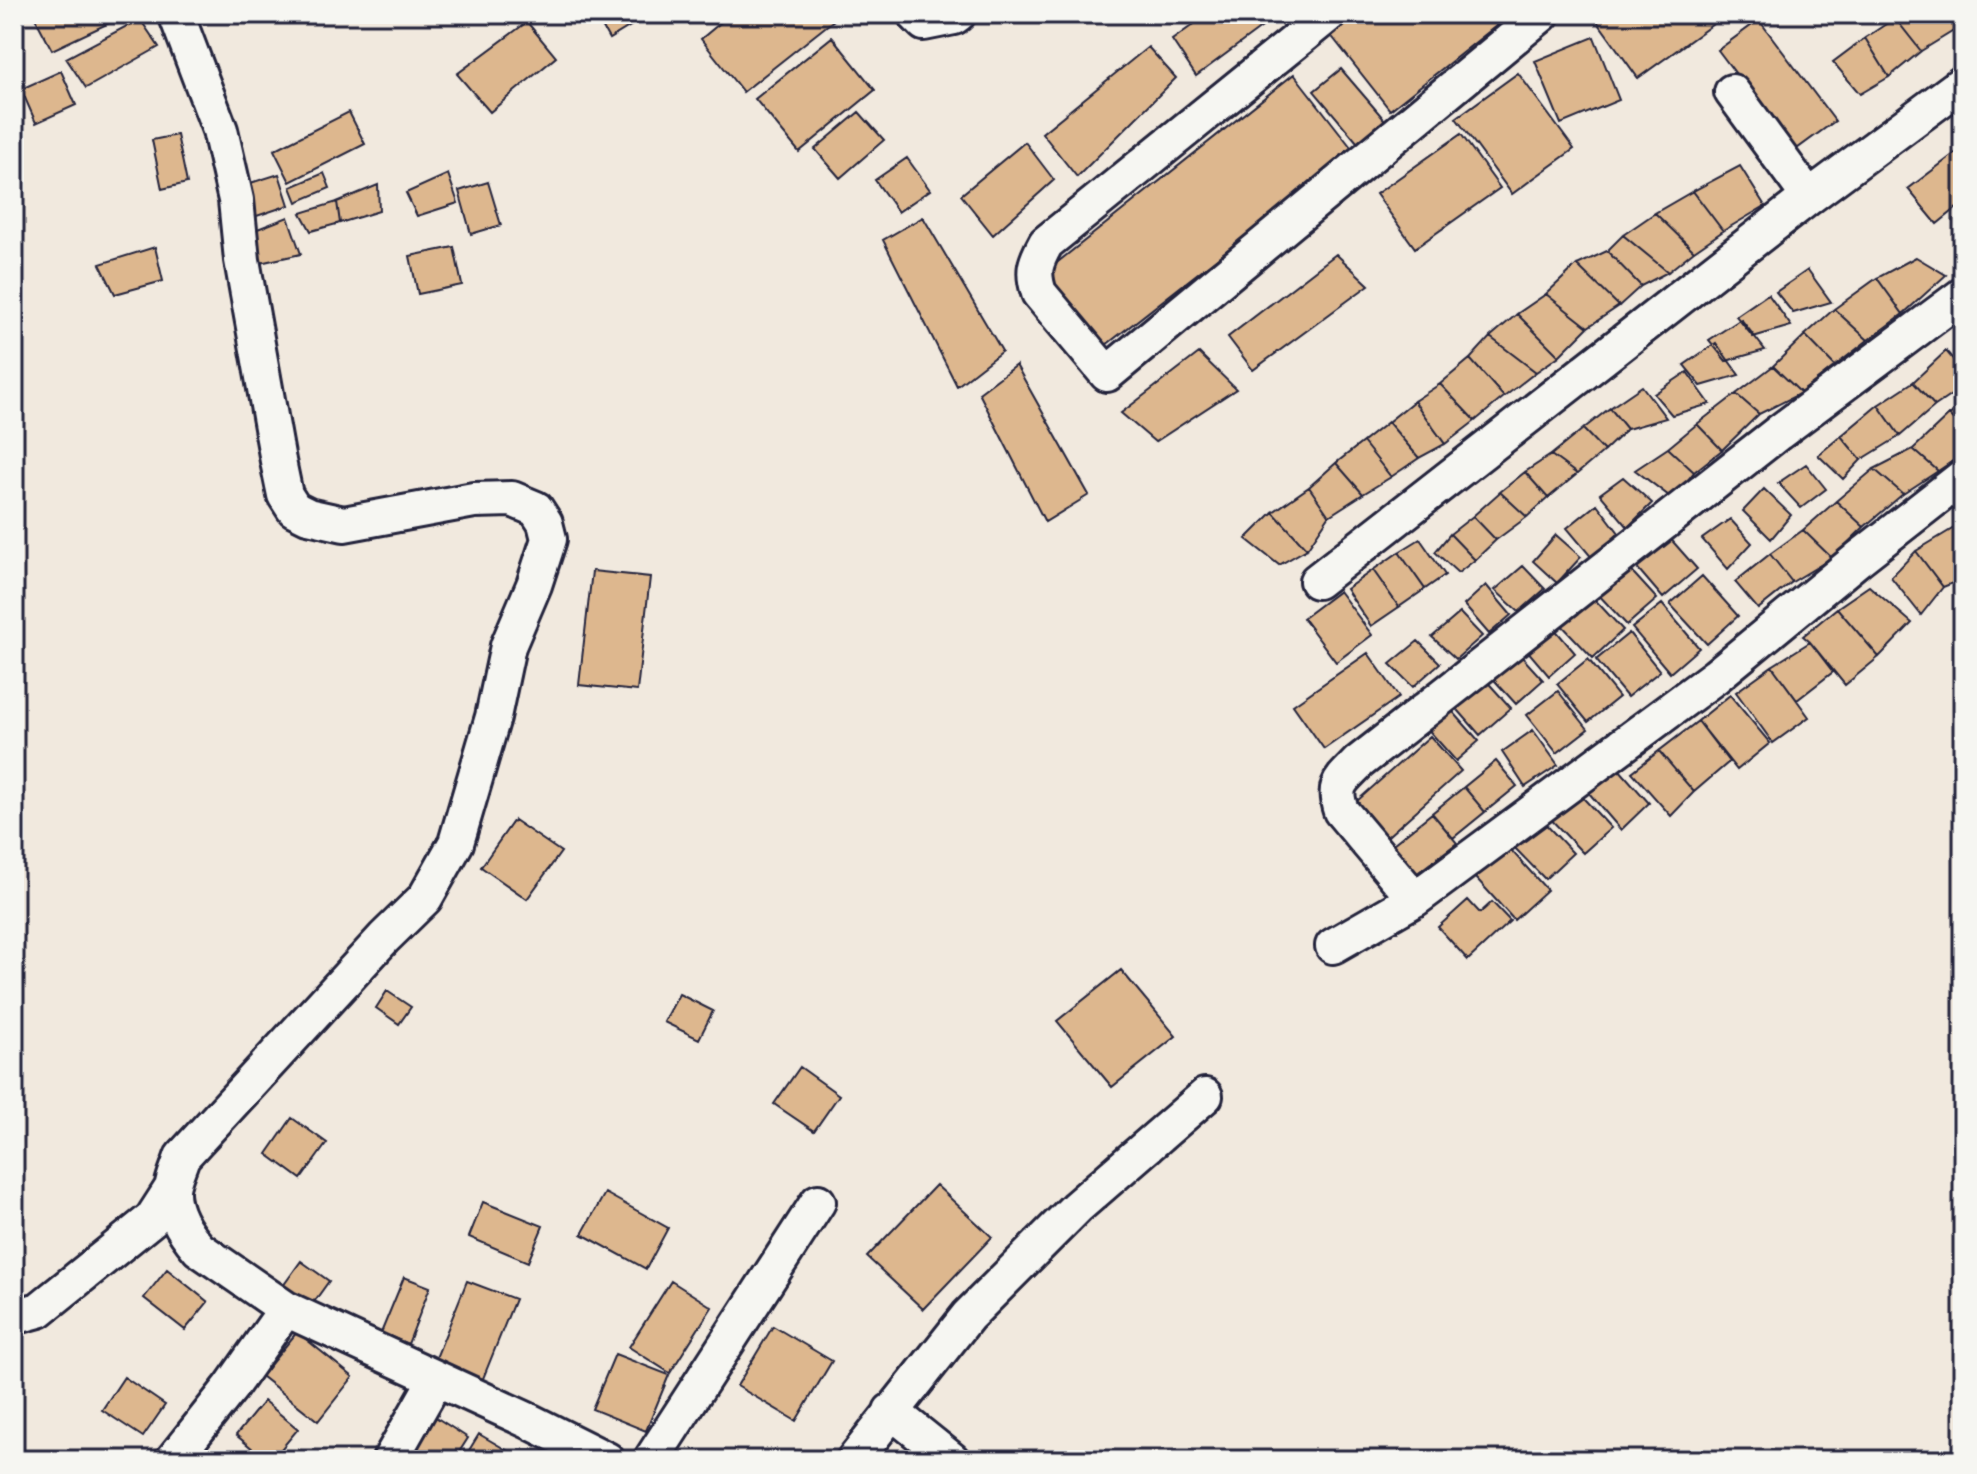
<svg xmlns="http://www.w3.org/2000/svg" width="1977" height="1474" viewBox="0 0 1977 1474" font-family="Sriracha,sans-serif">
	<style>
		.building { fill: #ddb78e; stroke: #22223b; stroke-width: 2 }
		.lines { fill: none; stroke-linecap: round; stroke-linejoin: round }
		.street-casing { stroke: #22223b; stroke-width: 40 }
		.street { stroke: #f6f6f2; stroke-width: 34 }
	</style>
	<rect width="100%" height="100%" fill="#f1e9de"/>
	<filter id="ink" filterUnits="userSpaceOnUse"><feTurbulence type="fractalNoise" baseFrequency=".0125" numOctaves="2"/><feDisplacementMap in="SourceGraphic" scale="16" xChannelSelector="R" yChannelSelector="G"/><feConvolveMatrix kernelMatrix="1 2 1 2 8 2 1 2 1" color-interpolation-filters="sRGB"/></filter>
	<g filter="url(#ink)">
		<path class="building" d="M33 14H128L52 50Z
			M595 14H650L609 39Z
			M731 14H837L839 16 743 92 701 39Z
			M1208 14H1275L1277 16 1196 76 1172 40Z
			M1345 14H1511L1390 110 1326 29Z
			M1592 14H1727L1638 78Z
			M1899 14H1950L1960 27 1921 51 1895 18Z
			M1895 18 1921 51 1889 77 1865 38Z
			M140 19 159 47 86 88 66 58Z
			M1759 20 1835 121 1794 151 1718 50Z
			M527 22 556 57 490 112 457 74Z
			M832 37 875 90 799 152 755 99Z
			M1594 37 1619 100 1561 124 1535 61Z
			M1865 38 1889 77 1860 94 1833 62Z
			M1148 47 1176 78 1077 177 1042 133Z
			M1341 69 1389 125 1362 148 1314 91Z
			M61 71 76 105 36 123 21 89Z
			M1518 73 1574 149 1512 194 1456 118Z
			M1294 74 1354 151 1097 352 1039 277Z
			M349 112 365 144 290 182 274 150Z
			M859 112 884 140 840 178 815 149Z
			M1461 134 1500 188 1415 248 1376 194Z
			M177 135 187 183 162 189 152 140Z
			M1025 142 1054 180 993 235 961 195Z
			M1962 148 1963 203 1937 224 1908 189Z
			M907 158 930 190 898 212 875 180Z
			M1740 166 1765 206 1723 231 1693 191Z
			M324 173 330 188 297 202 291 187Z
			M279 174 289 205 251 218 241 186Z
			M448 174 458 203 417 216 406 193Z
			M488 182 501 225 471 234 459 191Z
			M378 185 379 211 340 223 337 202Z
			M1693 191 1723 231 1694 251 1655 213Z
			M337 202 340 223 311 231 301 213Z
			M1655 213 1694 251 1668 272 1623 235Z
			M288 217 301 254 255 264 250 232Z
			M923 217 1002 351 957 386 883 240Z
			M1623 235 1668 272 1641 286 1607 251Z
			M155 247 163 281 115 294 100 264Z
			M454 247 462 285 418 294 410 256Z
			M1607 251 1641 286 1619 306 1577 265Z
			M1336 254 1369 285 1253 370 1228 337Z
			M1916 257 1946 275 1903 314 1877 278Z
			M1577 265 1619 306 1588 327 1546 294Z
			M1808 270 1831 302 1793 313 1776 292Z
			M1877 278 1903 314 1868 340 1834 309Z
			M1546 294 1588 327 1559 356 1517 314Z
			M1768 294 1791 326 1753 337 1736 316Z
			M1834 309 1868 340 1835 366 1805 335Z
			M1517 314 1559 356 1536 372 1490 337Z
			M1741 319 1765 350 1726 361 1709 340Z
			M1805 335 1835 366 1801 393 1773 366Z
			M1490 337 1536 372 1504 397 1470 359Z
			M1716 343 1739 375 1701 386 1684 365Z
			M1946 351 1963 371V387L1935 406 1913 382Z
			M1199 353 1236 389 1155 442 1121 413Z
			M1470 359 1504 397 1475 421 1440 384Z
			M1016 365 1089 495 1045 522 979 393Z
			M1773 366 1801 393 1759 414 1736 394Z
			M1687 372 1710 404 1672 415 1654 394Z
			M1913 382 1935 406 1900 436 1878 405Z
			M1440 384 1475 421 1445 444 1414 401Z
			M1642 386 1666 418 1627 429 1610 408Z
			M1736 394 1759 414 1722 450 1697 424Z
			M1414 401 1445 444 1419 458 1388 422Z
			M1878 405 1900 436 1861 460 1841 436Z
			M1963 406V430L1949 415Z
			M1610 408 1627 429 1604 451 1583 429Z
			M1949 415 1963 430V454L1938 471 1913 449Z
			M1388 422 1419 458 1391 477 1363 442Z
			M1697 424 1722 450 1694 472 1668 448Z
			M1583 429 1604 451 1577 474 1551 455Z
			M1841 436 1861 460 1843 479 1818 455Z
			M1363 442 1391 477 1363 494 1336 463Z
			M1668 448 1694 472 1673 499 1635 470Z
			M1913 449 1938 471 1903 494 1874 469Z
			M1551 455 1577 474 1548 498 1525 472Z
			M1336 463 1363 494 1329 516 1309 487Z
			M1806 464 1826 489 1801 508 1778 483Z
			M1874 469 1903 494 1864 527 1836 501Z
			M1525 472 1548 498 1527 517 1500 492Z
			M1623 477 1652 503 1628 527 1600 494Z
			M1309 487 1329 516 1307 549 1273 512Z
			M1764 489 1791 515 1771 539 1743 511Z
			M1500 492 1527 517 1496 540 1473 516Z
			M1836 501 1864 527 1832 558 1803 530Z
			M1597 504 1619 533 1593 559 1567 528Z
			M1273 512 1307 549 1279 565 1246 539Z
			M1473 516 1496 540 1475 560 1450 534Z
			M1730 519 1752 543 1728 569 1702 539Z
			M1660 527 1697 569 1663 598 1627 556Z
			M1954 528 1963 539V579L1943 587 1916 551Z
			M1803 530 1832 558 1792 582 1770 554Z
			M1450 534 1475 560 1458 573 1435 552Z
			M1556 535 1581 557 1557 583 1533 561Z
			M1420 539 1445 575 1425 589 1399 552Z
			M1916 551 1943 587 1921 615 1891 577Z
			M1399 552 1425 589 1399 607 1373 570Z
			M1770 554 1792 582 1758 609 1735 582Z
			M1625 564 1657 599 1627 625 1595 591Z
			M1523 566 1545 589 1519 612 1495 590Z
			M1373 570 1399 607 1371 626 1346 589Z
			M592 571 650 577 637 691 579 685Z
			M1702 576 1738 616 1707 644 1670 604Z
			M1486 585 1511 615 1489 634 1464 605Z
			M1869 586 1912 623 1879 657 1837 608Z
			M1585 589 1623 630 1593 658 1555 618Z
			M1339 591 1372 635 1336 662 1303 618Z
			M1662 604 1699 648 1670 673 1632 628Z
			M1837 608 1879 657 1845 685 1810 642 1803 636Z
			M1460 613 1482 636 1456 659 1432 637Z
			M1553 627 1575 653 1549 676 1526 649Z
			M1629 633 1660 671 1627 697 1596 660Z
			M1418 641 1440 663 1413 687 1390 664Z
			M1810 642 1833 672 1797 700 1772 666Z
			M1513 647 1543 680 1516 704 1486 671Z
			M1368 653 1399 697 1324 749 1293 705Z
			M1588 659 1619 697 1588 722 1557 684Z
			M1772 666 1809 717 1773 743 1736 692Z
			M1482 676 1511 708 1480 735 1452 703Z
			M1558 691 1588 729 1557 753 1527 715Z
			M1730 695 1770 743 1737 770 1698 721Z
			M1448 706 1479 741 1456 761 1425 726Z
			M1698 721 1729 762 1694 792 1659 751Z
			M1533 730 1558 765 1525 787 1502 752Z
			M1430 736 1461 771 1380 843 1348 809Z
			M1659 751 1694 792 1671 816 1632 772Z
			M1611 760 1649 803 1621 830 1582 785Z
			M1496 761 1517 786 1485 812 1464 787Z
			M1572 786 1611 828 1583 853 1544 812Z
			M1464 787 1485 812 1453 838 1432 813Z
			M1432 813 1457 843 1416 874 1393 844Z
			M1537 815 1573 853 1545 879 1509 842Z
			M514 820 561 852 527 899 481 867Z
			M1501 839 1547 890 1514 920 1468 869Z
			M1468 900 1480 913 1492 902 1510 921 1468 960 1438 927Z
			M1121 970 1176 1036 1112 1087 1057 1021Z
			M387 991 411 1007 399 1024 376 1008Z
			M679 994 713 1011 699 1039 664 1022Z
			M800 1067 839 1095 814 1131 774 1104Z
			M292 1118 327 1143 301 1179 267 1154Z
			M936 1185 992 1237 923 1309 867 1257Z
			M605 1193 668 1228 646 1269 582 1234Z
			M483 1202 543 1226 528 1262 469 1237Z
			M301 1261 329 1281 311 1306 283 1286Z
			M167 1269 208 1302 185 1330 144 1298Z
			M404 1277 430 1287 408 1344 381 1333Z
			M467 1281 515 1299 482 1381 434 1363Z
			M671 1281 712 1307 670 1373 629 1347Z
			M773 1326 832 1361 796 1421 737 1386Z
			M297 1332 353 1377 318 1421 261 1376Z
			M615 1354 669 1375 646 1431 592 1409Z
			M124 1377 165 1405 143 1437 102 1410Z
			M264 1401 298 1429 272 1460H266L236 1435Z
			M420 1407 468 1438 454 1460H399Z
			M479 1434 520 1458 518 1460H463Z"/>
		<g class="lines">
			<defs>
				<path id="street" d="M176 14 220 130 236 200 242 260 278 461 285 495 294 509 308 516 344 524 474 500 512 499 536 509 545 523 549 539 534 585 508 646 493 717 456 843 425 898 384 938 182 1157C179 1167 173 1179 172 1189 171 1212 185 1233 199 1249L286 1309 529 1421 607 1460
					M915 14 924 23 954 17 958 14
					M1329 14 1046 243C1035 263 1032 271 1039 293L1107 374 1542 14
					M1732 92 1809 197
					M1963 295 1778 433 1359 762C1341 781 1332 784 1341 811L1415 899 1716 676 1858 559 1963 477
					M1317 581 1809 197 1963 83
					M1333 946 1415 899
					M14 1317 39 1310 152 1219 172 1188
					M891 1411 952 1460
					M173 1460 231 1387 286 1309
					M390 1460 436 1379
					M651 1460 818 1202
					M854 1460 968 1316 1077 1207 1205 1096"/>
			</defs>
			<use href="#street" class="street-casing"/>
			<use href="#street" class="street"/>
		</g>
	</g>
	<rect width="1977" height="1474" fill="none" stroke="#f6f6f2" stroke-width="48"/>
	<rect x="24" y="24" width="1929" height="1426" fill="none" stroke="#22223b" stroke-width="3" filter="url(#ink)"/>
</svg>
